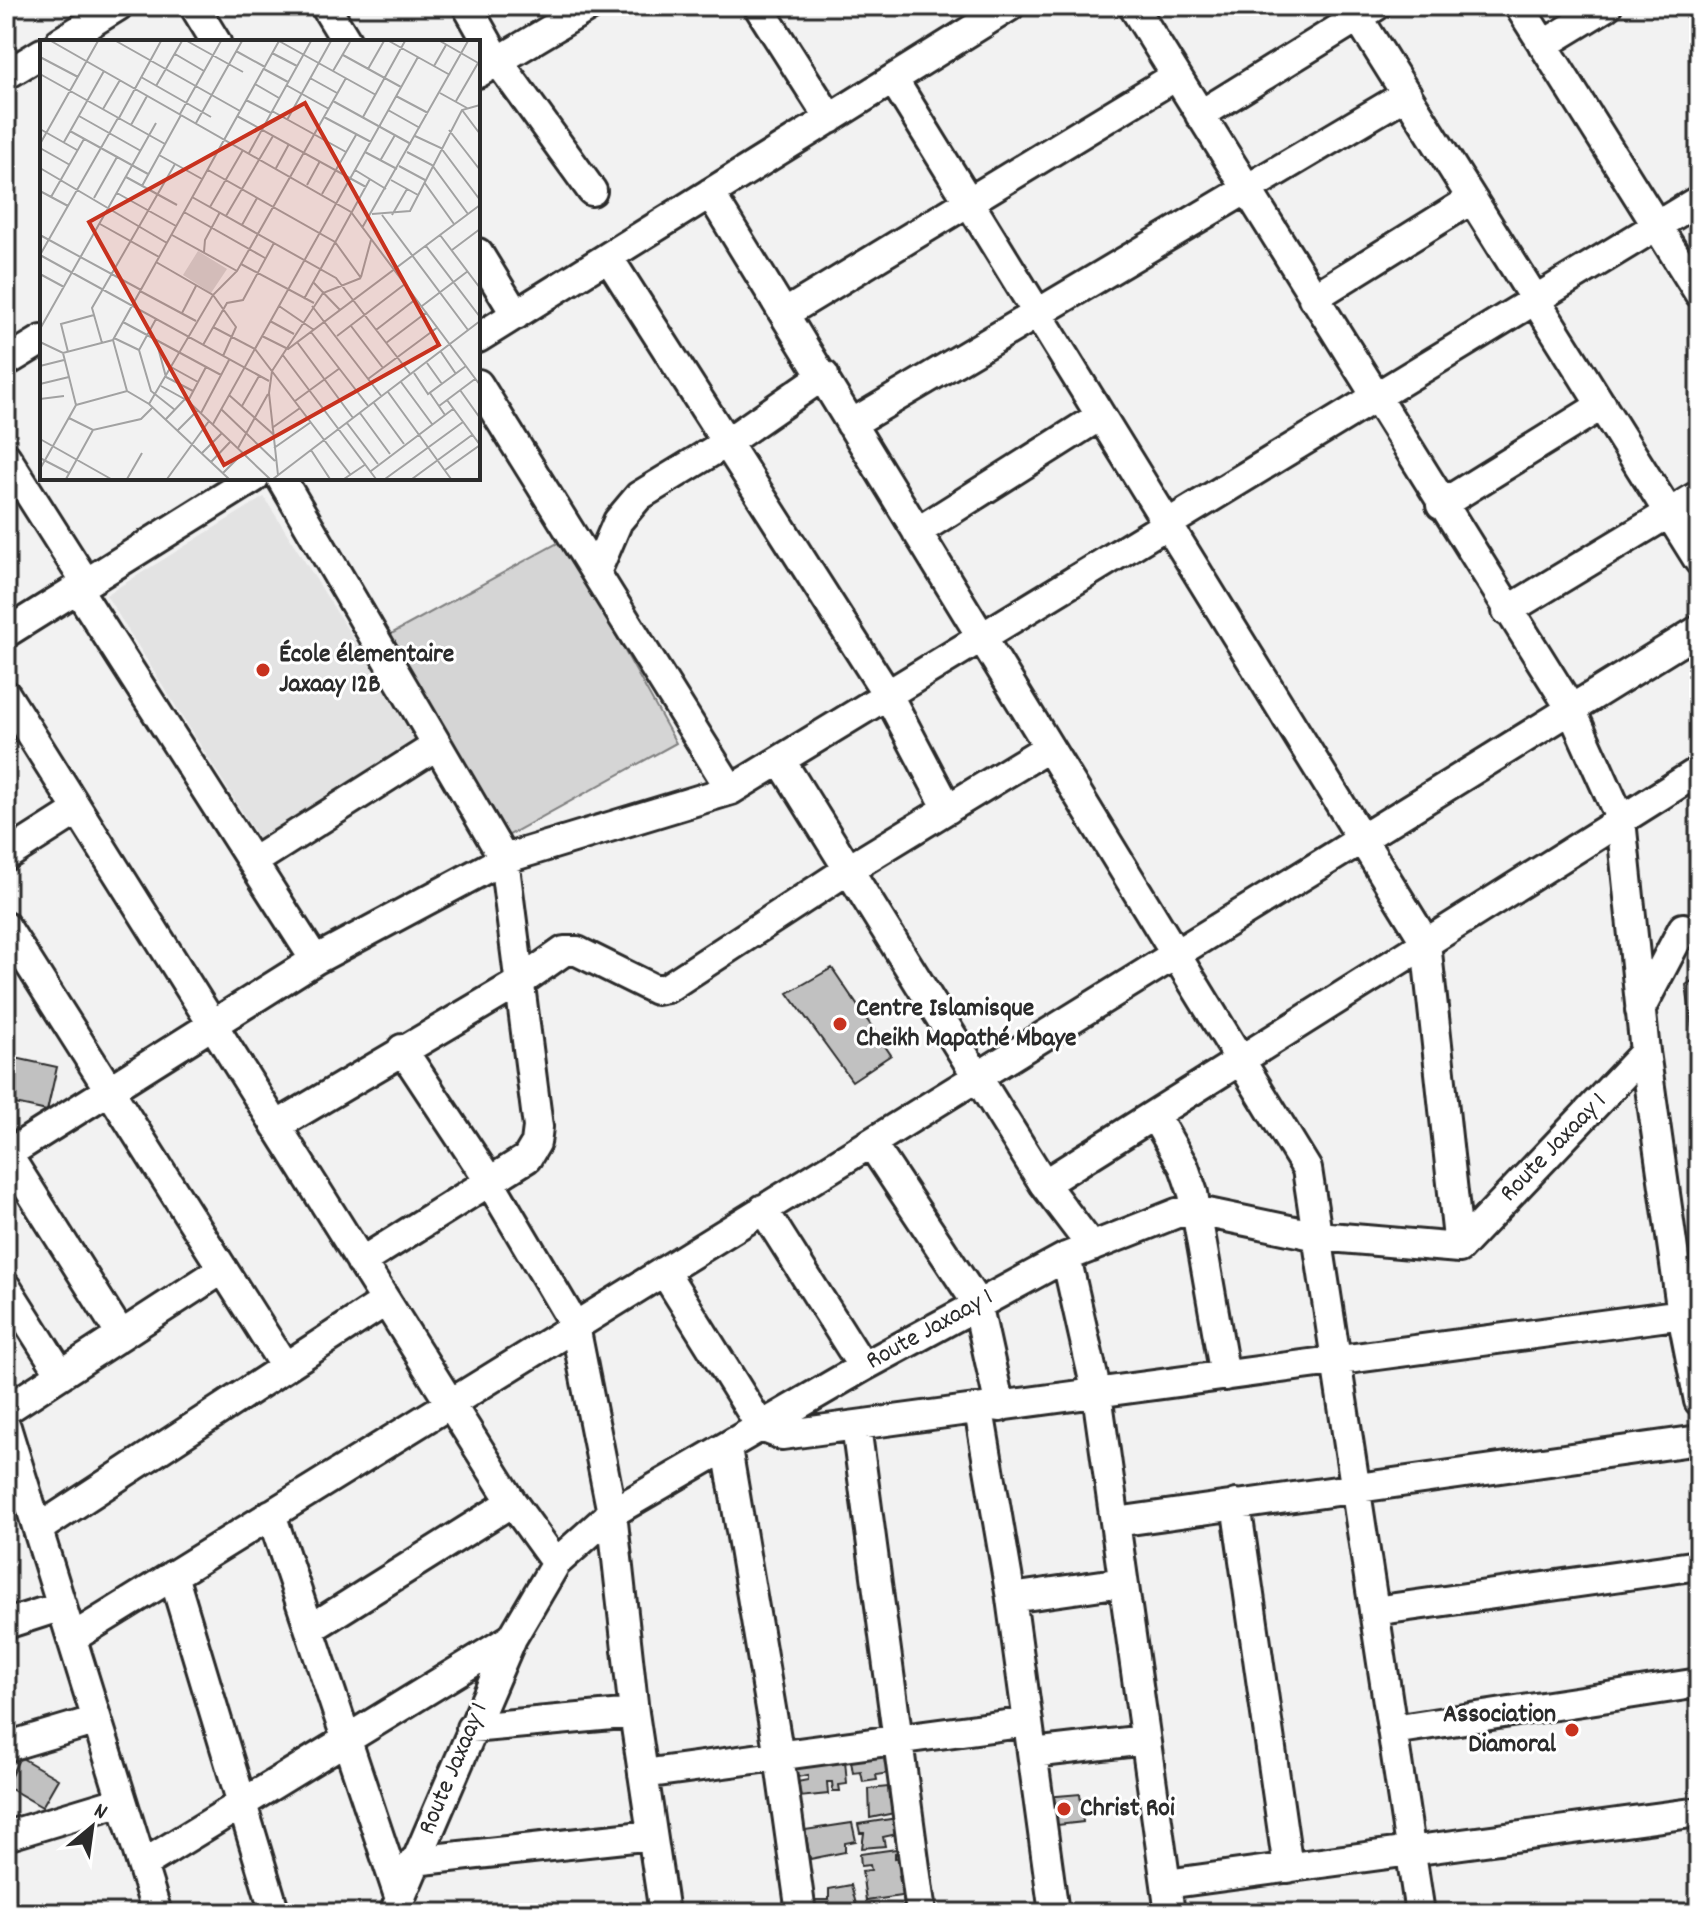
<svg xmlns="http://www.w3.org/2000/svg" width="1705" height="1919" viewBox="0 0 1705 1919" font-family="Dekko,sans-serif">
	<style>
		.built { fill: #e3e3e3 }
		.green { fill: #d5d5d5; stroke: #808080; stroke-width: 2 }
		.building { fill: #c1c1c1; stroke: #2b2b2b; stroke-width: 2 }
		.lines { fill: none; stroke-linecap: round; stroke-linejoin: round }
		.minor-casing { stroke: #2b2b2b; stroke-width: 34 }
		.minor { stroke: #fff; stroke-width: 28 }
		.poi-dot { fill: #c8321e; stroke: #fff; stroke-width: 3 }
		.labels { text-anchor: middle; dominant-baseline: central; stroke-width: 6; stroke-linejoin: round; paint-order: stroke }
		.poi-label { font-size: 26px; font-weight: bold; fill: #2b2b2b; stroke: #fff; text-anchor: start }
		.street-label { font-size: 26px; fill: #2b2b2b; stroke: #fff }
		.inset-road { fill: none; stroke: #a2a2a2; stroke-width: 2 }
		.view { fill: #c8321e; fill-opacity: 0.15; stroke: #c8321e; stroke-width: 4 }
		.inset-edge { fill: none; stroke: #2b2b2b; stroke-width: 4 }
	</style>
	<rect width="100%" height="100%" fill="#f2f2f2"/>
	<filter id="ink" filterUnits="userSpaceOnUse"><feTurbulence type="fractalNoise" baseFrequency=".0125" numOctaves="2"/><feDisplacementMap in="SourceGraphic" scale="16" xChannelSelector="R" yChannelSelector="G"/><feConvolveMatrix kernelMatrix="1 2 1 2 8 2 1 2 1" color-interpolation-filters="sRGB"/></filter>
	<g filter="url(#ink)">
		<path class="built" d="M264 497 420 744 261 842 106 595Z"/>
		<path class="green" d="M563 540 676 743 504 838 391 634Z"/>
		<path class="building" d="M832 968 891 1055 852 1081 788 993Z
			M1699 976V1077L1686 985Z
			M6 1056 57 1067 47 1111 6 1102Z
			M20 1757 58 1779 42 1807 6 1786Z
			M884 1757 885 1764 895 1763 896 1772 876 1775 877 1780 863 1782 861 1772 853 1773 851 1761Z
			M845 1760 847 1784 839 1785 840 1791H833L832 1782H827L828 1794 799 1797 797 1782 808 1780V1775L797 1777 796 1766Z
			M888 1787 889 1798 901 1796 904 1811 870 1818 869 1789Z
			M1080 1794 1083 1822 1049 1826 1046 1797Z
			M904 1817 906 1832 883 1837 885 1846 862 1848 864 1833H860L858 1824Z
			M852 1823 856 1841 845 1843V1852L810 1859 805 1830Z
			M911 1847V1851L895 1853V1858L909 1856 911 1874 899 1876 900 1881 913 1879 915 1894 866 1901 862 1871 871 1870 870 1865 861 1866 860 1854Z
			M851 1885 858 1912 816 1913 815 1900H829V1889Z
			M904 1906V1913H884V1908Z"/>
		<g class="lines">
			<defs>
				<path id="minor" d="M194 6 216 42
					M325 6 347 42
					M467 6 498 61 592 191
					M758 6 830 119
					M1133 6 1571 709 1621 820 1645 1052 1682 1314 1699 1401
					M1351 6 1699 561
					M1519 6 1699 293
					M60 42 118 6
					M1543 45 1607 6
					M478 73 590 6
					M6 75 42 53
					M893 79 1426 943 1459 1248
					M1200 115 1376 6
					M710 193 1307 1169 1420 1913
					M478 253 516 315
					M608 257 889 697 948 809
					M1313 298 1472 199
					M784 314 1176 76
					M478 338 1010 6
					M6 362 42 340
					M478 384 731 790
					M851 424 1407 94
					M6 457 86 583
					M281 478 504 859 538 1127 536 1143 527 1158 361 1262
					M1441 505 1602 405
					M917 532 1100 416
					M597 570 618 521 639 496 726 443 824 375
					M77 588 315 960
					M1507 611 1699 495
					M6 633 254 478
					M6 695 512 1502 556 1563
					M781 761 1044 1184 1092 1247
					M6 856 78 810
					M253 862 436 746
					M6 927 285 1367
					M1640 1010 1683 928
					M402 1049 490 1182 575 1326 612 1513 634 1713 664 1913
					M1154 1115 1184 1167 1193 1193 1225 1376
					M276 1126 520 982 564 951H577L656 990 667 988 849 869 1049 747
					M871 1143 977 1303 1000 1407
					M7 1154 121 1335
					M6 1155 315 960 504 859 731 790 1699 200
					M1044 1184 1699 771
					M763 1209 863 1367
					M1459 1248 1645 1052
					M1066 1257 1097 1394 1170 1913
					M664 1271 761 1427 782 1435 1698 1312
					M6 1287 61 1374
					M6 1410 223 1269
					M979 1410 1011 1598 1054 1913
					M856 1426 921 1913
					M6 1427 157 1913
					M727 1448 779 1756 801 1913
					M1236 1504 1288 1868
					M271 1514 400 1899
					M1116 1522 1699 1440
					M38 1529 386 1301
					M173 1575 275 1913
					M1011 1598 1123 1582
					M1374 1611 1699 1565
					M6 1624 62 1606
					M310 1629 512 1502
					M72 1638 1699 630
					M471 1728 634 1713
					M1393 1730 1699 1683
					M6 1747 97 1720
					M1033 1753 1145 1740
					M643 1774 1028 1722
					M6 1836 122 1801
					M414 1861 652 1835
					M142 1865 512 1638
					M1166 1884 1699 1812
					M394 1913 512 1638 556 1563 612 1513 863 1367 1066 1257 1177 1213 1198 1211 1318 1236 1459 1248"/>
			</defs>
			<use href="#minor" class="minor-casing"/>
			<use href="#minor" class="minor"/>
		</g>
	</g>
	<g class="poi-dot">
		<circle cx="263" cy="670" r="8"/>
		<circle cx="840" cy="1024" r="8"/>
		<circle cx="1572" cy="1730" r="8"/>
		<circle cx="1064" cy="1809" r="8"/>
	</g>
	<g class="labels">
		<g class="poi-label">
			<text x="279" y="655">École élementaire<tspan x="279" dy="30">Jaxaay 12B</tspan></text>
			<text x="856" y="1009">Centre Islamisque<tspan x="856" dy="30">Cheikh Mapathé Mbaye</tspan></text>
			<text x="1556" y="1715" text-anchor="end">Association<tspan x="1556" dy="30">Diamoral</tspan></text>
			<text x="1080" y="1809">Christ Roi</text>
		</g>
		<g class="street-label">
			<text transform="translate(1554 1148) rotate(-46)">Route Jaxaay 1</text>
			<text transform="translate(930 1330) rotate(-29)">Route Jaxaay 1</text>
			<text transform="translate(454 1769) rotate(-67)">Route Jaxaay 1</text>
		</g>
	</g>
	<g transform="translate(40 40)">
		<rect width="440" height="440" fill="#f2f2f2"/>
		<path d="M158 211 187 229 171 253 143 235Z" fill="#d5d5d5"/>
		<path class="inset-road" d="M11 1 311 172 440 345M76 1 200 71M147 1 203 32M239 1 336 55M349 1 410 35M400 1 440 24M196 11 225 27M232 13 257 26M135 14 164 31M303 15 361 47M0 17 38 37M394 26 406 5M224 29 248 42M328 29 344 1M293 31 310 2M0 34 125 104M101 37 171 77M270 38 297 53M215 44 239 58M246 45 289 69M116 46 142 1M400 53 427 68M356 56 388 73M206 60 231 73M293 61 371 104M416 61 438 23M63 69 80 40M348 70 380 88M422 70 440 94M232 71 306 112M140 74 181 1M39 76 101 111M197 76 326 147M284 77 331 102M323 77 365 1M79 78 121 1M247 80 291 1M156 83 202 1M91 85 107 56M0 89 37 110M409 90 440 130M30 91 108 134M375 96 401 108 440 160M24 102 64 31M0 104 58 1M0 108 30 125M325 112 357 129M367 112 392 125 428 174M209 113 271 1M119 115 162 139M340 121 355 95M359 126 385 140M0 128 127 203M236 128 249 104M168 130 295 202 321 238M315 130 346 149M86 137 137 165M351 140 378 155M384 142 414 184M267 145 280 121M102 146 141 75M0 151 28 166M77 153 136 186M282 154 316 95M11 157 44 99M152 157 296 238 371 335M54 158 77 117M170 167 203 110M144 172 225 218M332 174 370 171 422 70 440 65M342 175 428 290M352 175 367 149M186 176 233 96M60 184 119 217M202 185 217 158M322 188 428 1M0 195 101 250M132 195 197 231M400 195 440 248M386 206 440 277M412 210 440 189M164 212 165 200 180 172M0 215 229 341M0 215 78 78M116 222 173 255 196 287 183 316M201 224 274 263M0 234 24 247M321 237 331 200M273 242 300 270M100 251 156 281M264 259 330 139M239 266 274 290M272 266 342 357M382 266 428 231M142 273 156 246M116 279 99 310 111 351 135 370M230 281 254 294M83 282 181 335M311 286 343 328M173 287 215 309 310 434M0 289 116 83M336 290 376 259M271 292 329 367M222 296 248 309 440 165M297 296 365 244M74 298 99 310M116 300 126 337 153 351M0 302 23 313 73 300M257 302 313 378M62 303 52 268 135 124M346 303 387 272M163 305 187 263 203 260 234 203M28 312 21 284 54 275M401 312 416 334M242 314 336 439M387 323 402 344M0 326 24 320M131 327 158 342M374 333 388 354 426 326M328 339 398 287M361 342 392 384M0 344 29 337M121 346 148 361 230 439M420 350 440 378M87 351 73 300 239 1M348 352 411 439M390 353 405 375M189 355 233 394M0 359 24 356M148 361 166 327M255 361 300 328M334 363 364 404M109 364 173 255 197 231 306 38M36 365 87 351 109 364 189 439M202 366 219 336M399 366 435 339M181 369 235 421M161 373 189 320M320 373 350 414M29 378 53 390 101 379 113 367M126 379 145 359M307 383 338 424M173 384 378 17M232 388 260 368M138 390 158 370M0 399 71 439M198 408 228 354M234 408 271 382M271 410 290 439M162 413 182 393M0 418 29 433M171 422 191 401M0 429 36 365 23 313M405 430 440 405 407 360M331 431 413 369M183 433 203 413M238 435 229 353 232 331 283 253 321 238M26 439 53 390M87 439 102 413M127 439 169 381M233 439 440 281M304 439 326 424M345 439 423 382M372 439 432 395"/>
		<path class="view" d="M265 63 399 305 184 425 49 182Z"/>
		<rect width="440" height="440" class="inset-edge"/>
	</g>
	<rect width="1705" height="1919" fill="none" stroke="#fff" stroke-width="32"/>
	<rect x="16" y="16" width="1673" height="1887" fill="none" stroke="#2b2b2b" stroke-width="3" filter="url(#ink)"/>
	<g transform="translate(92 1827) rotate(29)" stroke="#ffffff" stroke-width="6" paint-order="stroke">
	<path d="M0-6L14 30L0 20L-14 30Z" fill="#2b2b2b"/>
	<text y="-12" font-size="22" font-weight="bold" text-anchor="middle" fill="#2b2b2b">N</text>
	</g>
</svg>
